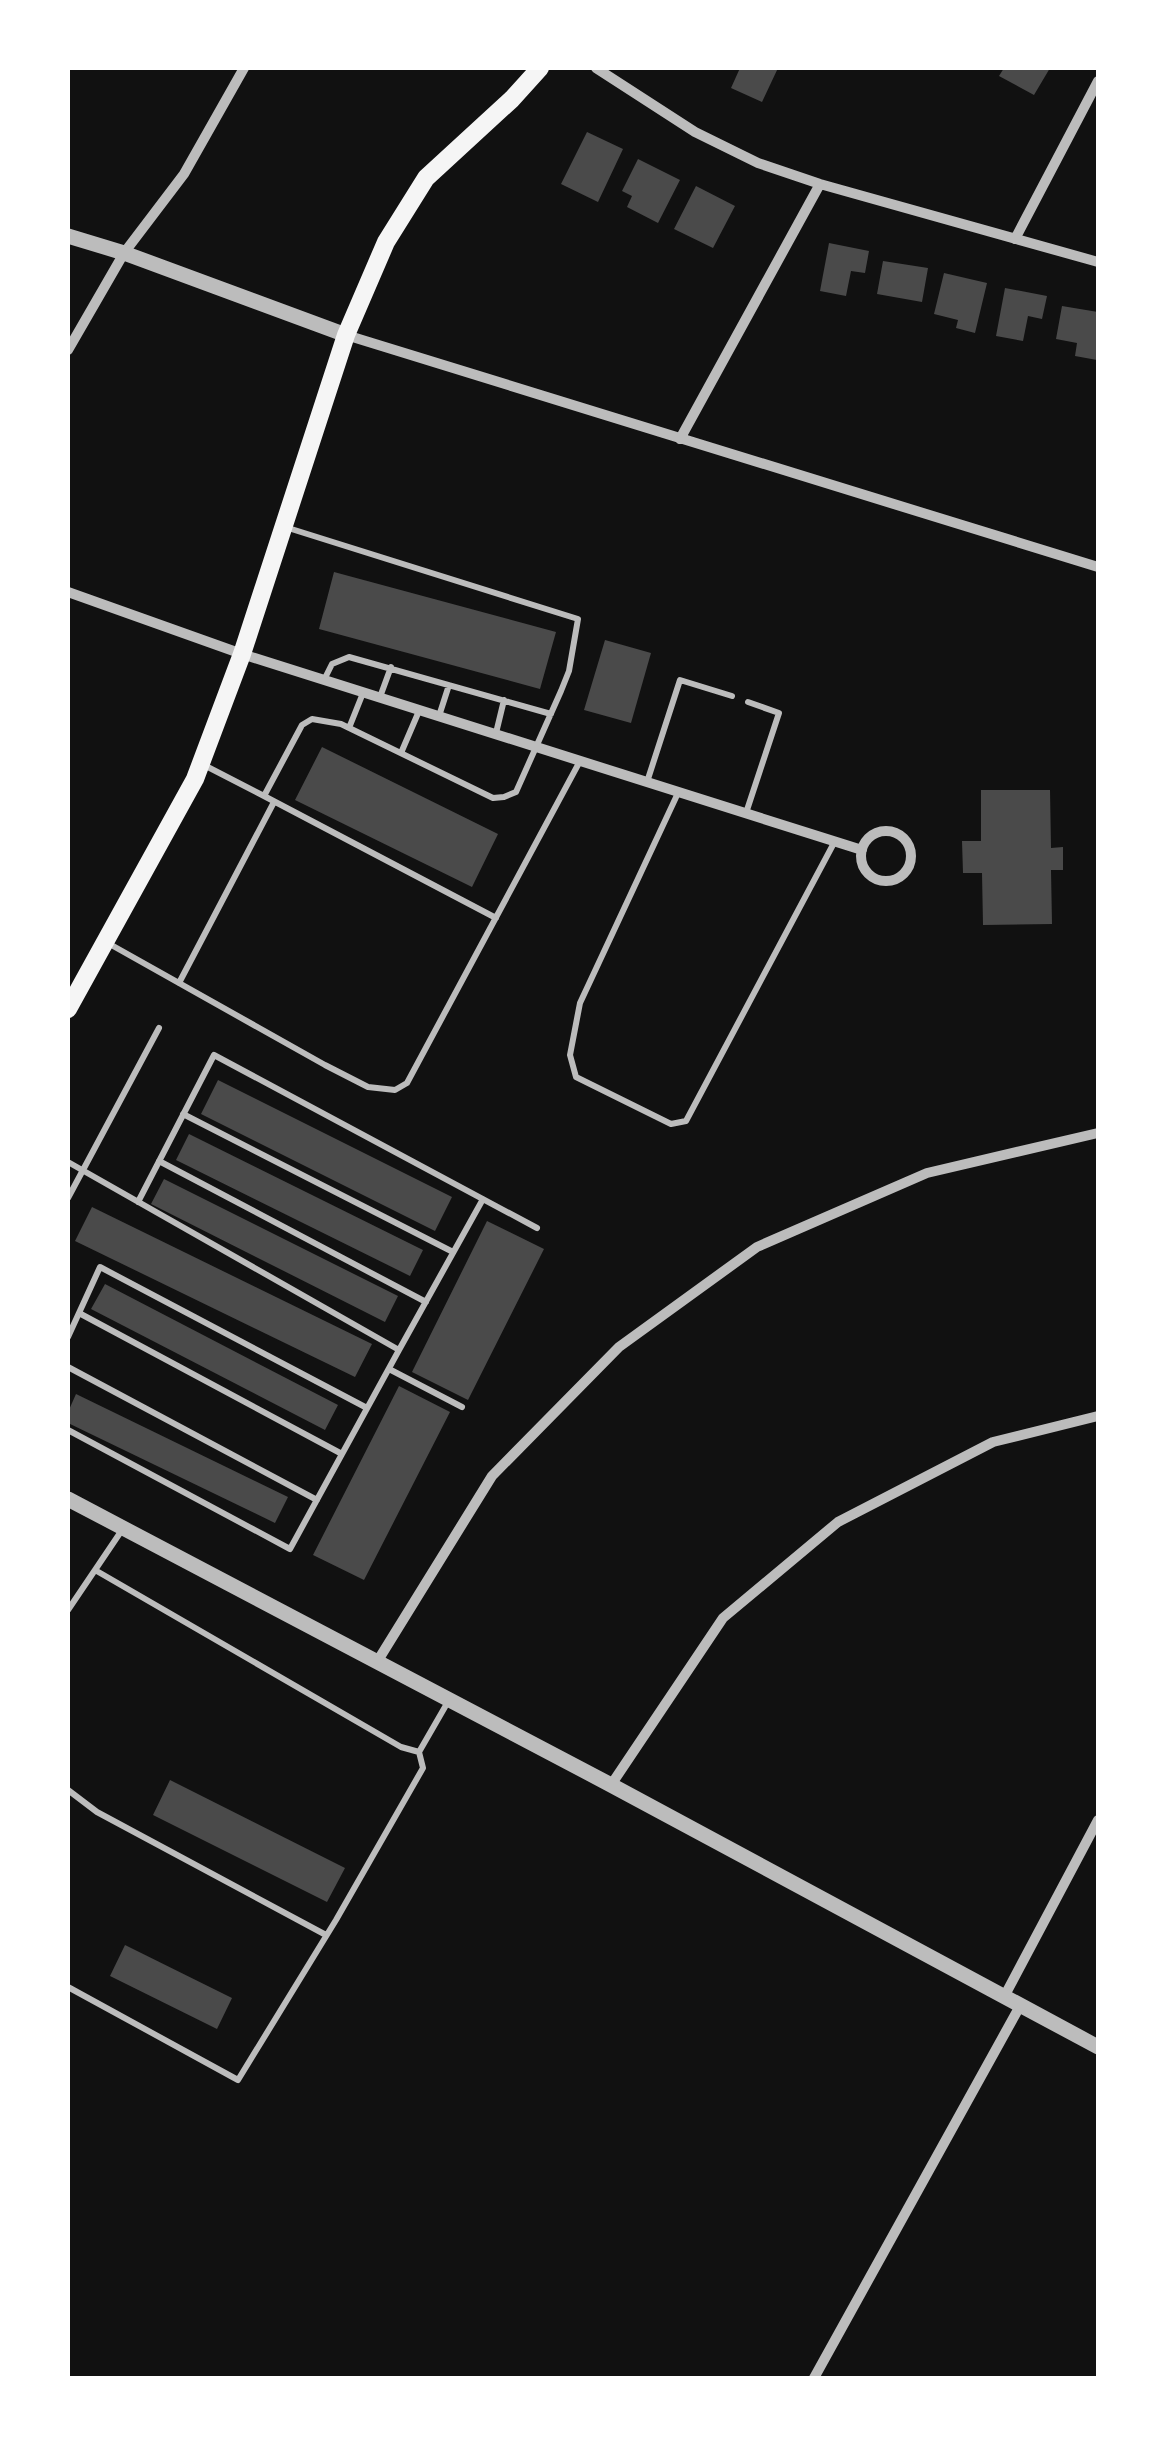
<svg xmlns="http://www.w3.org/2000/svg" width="1166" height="2446" viewBox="0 0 1166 2446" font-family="'Alegreya Sans',sans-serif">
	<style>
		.building { fill: #4a4a4a }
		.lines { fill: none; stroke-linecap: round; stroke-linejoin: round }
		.service { stroke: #bcbcbc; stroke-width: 6 }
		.minor { stroke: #bcbcbc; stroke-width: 10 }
		.tertiary { stroke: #bcbcbc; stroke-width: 15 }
		.secondary { stroke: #f5f5f5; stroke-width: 18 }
	</style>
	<rect width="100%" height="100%" fill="#111"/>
	<path class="building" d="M740 68H778L762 102 731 88Z
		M1004 68H1050L1034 95 999 76Z
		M587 132 623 149 598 202 561 184Z
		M638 159 680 180 658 223 627 207 632 196 622 191Z
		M696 186 735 206 713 248 674 229Z
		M829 243 869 251 865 273 851 271 846 296 820 291Z
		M883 261 928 268 922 302 877 294Z
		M944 273 987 283 975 333 956 328 958 320 934 314Z
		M1005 288 1047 296 1042 319 1028 316 1023 341 996 336Z
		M1062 306 1098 312 1097 360 1075 356 1077 343 1056 339Z
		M334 572 556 632 540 689 319 629Z
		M605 640 651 653 631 723 584 710Z
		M322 747 498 834 472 887 295 800Z
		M981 790H1050L1051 848 1063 847V870H1051L1052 924 983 925 982 873H963L962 841H981Z
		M218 1080 452 1197 435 1231 201 1114Z
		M189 1134 423 1250 410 1276 176 1160Z
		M164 1179 398 1296 385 1322 151 1204Z
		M92 1207 372 1344 355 1377 75 1241Z
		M487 1221 544 1249 468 1400 412 1372Z
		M105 1284 338 1405 325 1430 91 1309Z
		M399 1386 450 1412 364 1580 313 1555Z
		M76 1394 288 1497 275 1523 68 1423V1412Z
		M170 1780 345 1868 327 1902 153 1815Z
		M125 1945 232 1998 217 2029 110 1976Z"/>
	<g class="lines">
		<path class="service" d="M324 680 332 664 349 657 551 714
			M380 697 391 667
			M439 716 449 685
			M349 728 363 693
			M496 733 504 700
			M401 753 419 711
			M202 764 264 796 302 725 312 719 341 724 493 798 504 797 516 792 561 691 569 671 578 619 285 527
			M647 782 680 680 732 696
			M678 793 580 1003 570 1055 576 1077 671 1124 686 1121 835 841
			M264 796 496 918
			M746 813 779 713 748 702
			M106 942 325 1065 368 1087 395 1090 407 1083 580 761
			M179 983 274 802
			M183 1114 453 1252
			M159 1161 426 1302
			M68 1162 399 1350 290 1549 68 1430
			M68 1198 159 1028
			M138 1202 214 1055 537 1228
			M79 1313 342 1454
			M68 1337 100 1267 367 1408
			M399 1350 483 1199
			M68 1367 317 1500
			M389 1369 462 1407
			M95 1570 401 1747 419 1752
			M68 1610 122 1530
			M68 1790 97 1812 326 1935
			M68 1987 238 2080 336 1920 423 1768 419 1752 449 1700"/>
		<path class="minor" d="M596 68 695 132 758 163 820 184 1098 262
			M1015 239 1098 81
			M346 335 1098 567
			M68 350 124 253 184 174 244 68
			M680 439 820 184
			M68 592 242 654 862 850
			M861 856a25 25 0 1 1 50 0a25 25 0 1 1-50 0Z
			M377 1662 492 1476 619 1347 757 1247 927 1173 1098 1133
			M611 1785 723 1618 838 1522 993 1442 1098 1416
			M1004 1997 1098 1820
			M814 2378 1020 2006"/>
		<path class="tertiary" d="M68 236 124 253 346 335
			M68 1499 611 1785 1098 2047"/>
		<path class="secondary" d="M68 1009 195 779 242 654 346 335 386 242 426 178 512 99 540 68"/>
	</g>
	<rect width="1166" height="2446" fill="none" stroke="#ffffff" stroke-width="140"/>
</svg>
